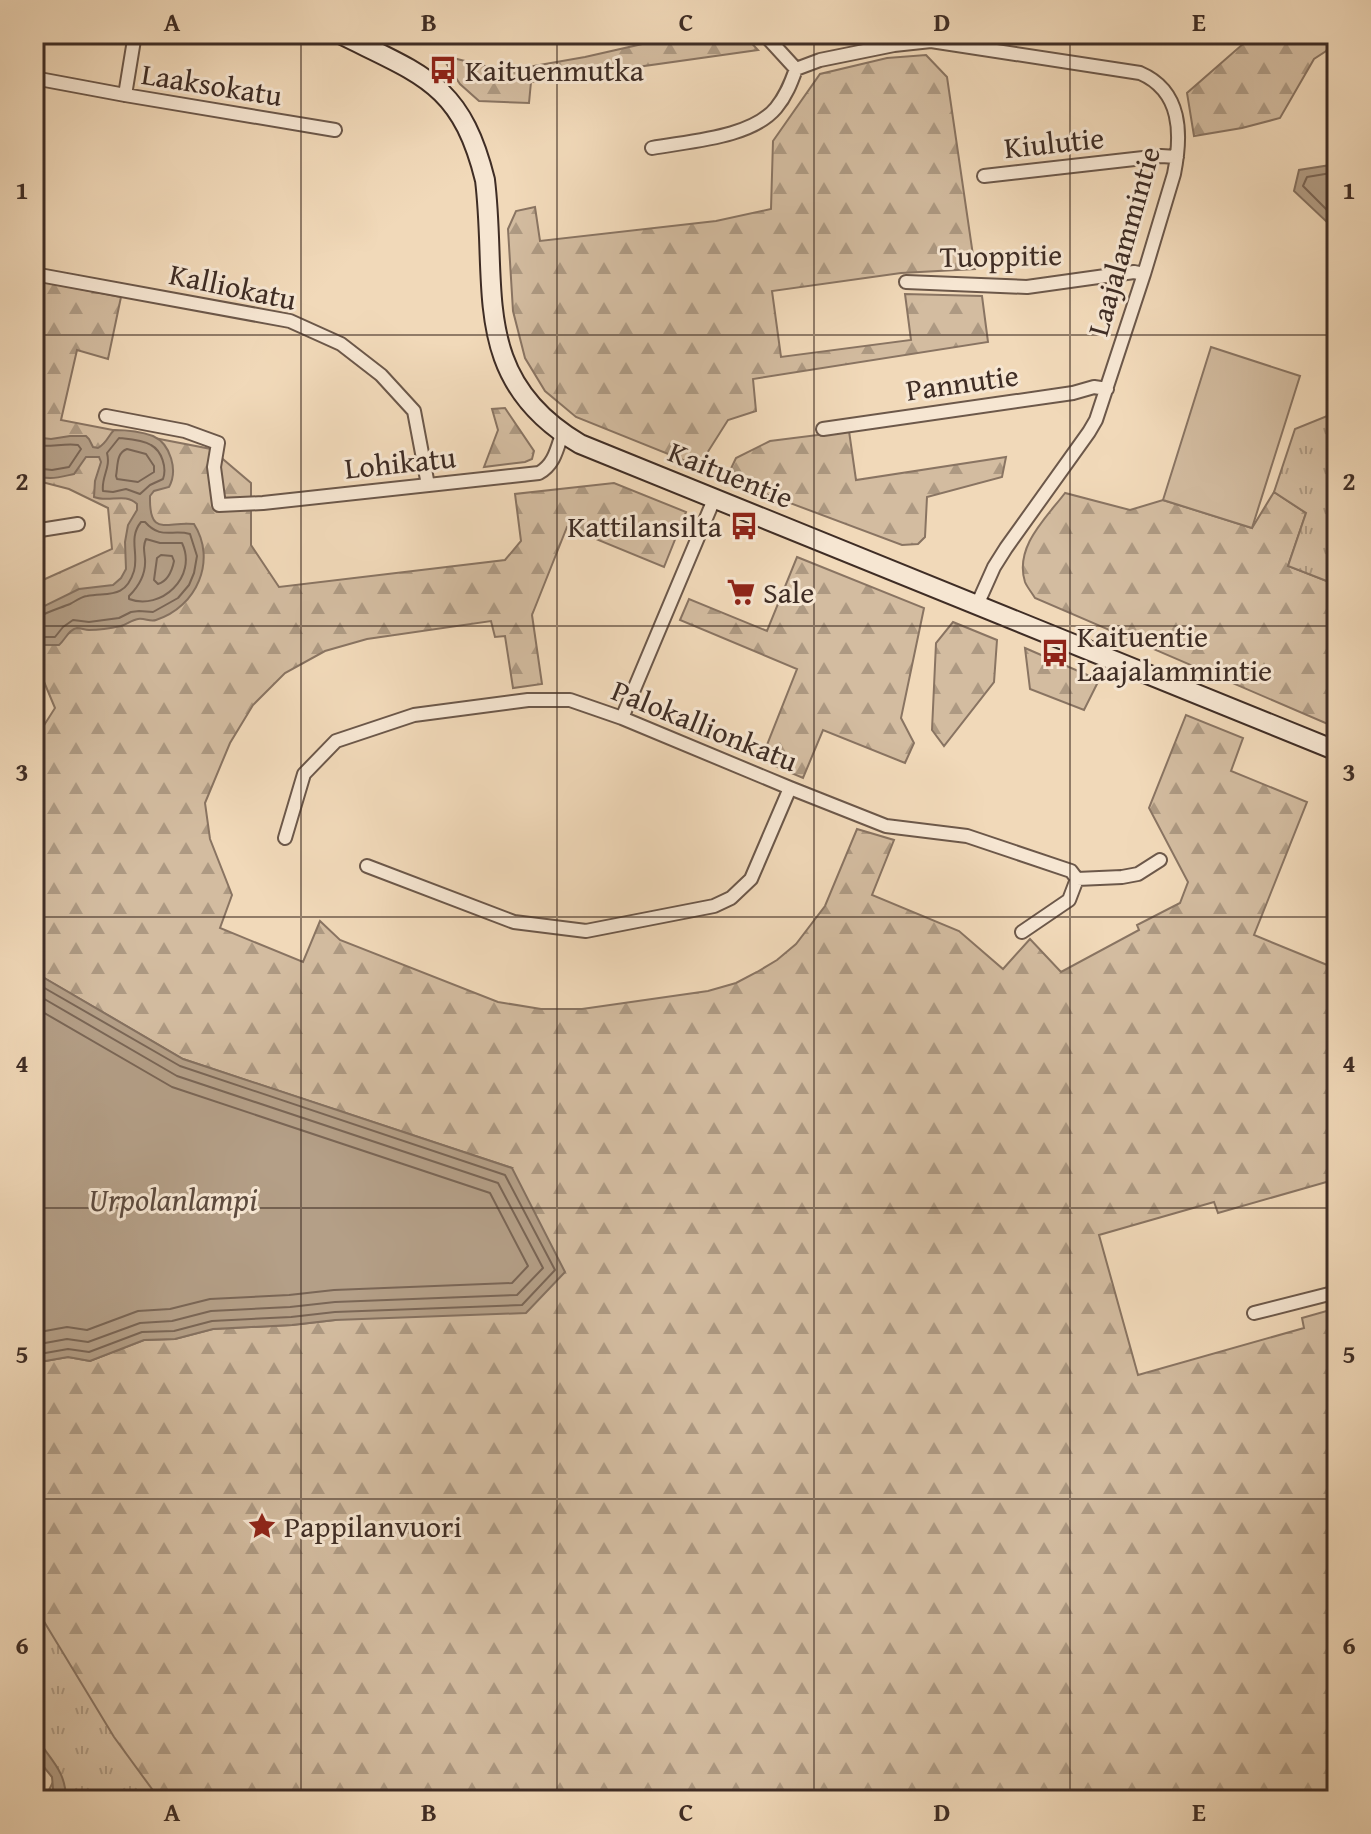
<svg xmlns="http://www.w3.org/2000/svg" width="1371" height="1834" viewBox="0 0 1371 1834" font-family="'Gentium Book Plus',serif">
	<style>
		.forest { fill: url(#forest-firs); stroke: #897462; stroke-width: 2 }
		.park { fill: url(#park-tufts); stroke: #897462; stroke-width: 2 }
		.pitch { fill: #d3bca0; stroke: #897462; stroke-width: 2 }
		.water { fill: #b49f87; stroke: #857160; stroke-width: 2 }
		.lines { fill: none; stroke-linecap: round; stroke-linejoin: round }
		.shore { stroke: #7a6656; stroke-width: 2 }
		.street-casing { stroke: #6c584a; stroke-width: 16 }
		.secondary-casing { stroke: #3f2d25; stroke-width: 22 }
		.street { stroke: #f6e6d2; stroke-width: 12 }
		.secondary { stroke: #f6e6d2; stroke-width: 18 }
		.grid { fill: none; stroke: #3f2d25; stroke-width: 2; stroke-opacity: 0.55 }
		.labels { text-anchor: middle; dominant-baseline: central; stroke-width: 6; stroke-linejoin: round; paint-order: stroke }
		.poi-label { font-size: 30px; fill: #3f2d25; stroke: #f6e6d2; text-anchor: start }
		.street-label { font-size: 30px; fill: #3f2d25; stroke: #f6e6d2 }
		.water-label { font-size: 32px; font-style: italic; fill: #5c4a3e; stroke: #f6e6d2 }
		.neatline { fill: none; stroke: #3f2d25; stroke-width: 3 }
		.grid-label { font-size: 26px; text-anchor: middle; font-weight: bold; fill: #3f2d25 }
	</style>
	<defs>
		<pattern id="forest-firs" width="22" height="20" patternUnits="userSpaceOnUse" patternTransform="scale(2)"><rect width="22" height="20" fill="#d3bca0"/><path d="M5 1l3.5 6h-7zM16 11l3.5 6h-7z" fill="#ad9982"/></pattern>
		<pattern id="park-tufts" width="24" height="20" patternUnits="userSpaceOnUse" patternTransform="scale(2)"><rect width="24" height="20" fill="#d3bca0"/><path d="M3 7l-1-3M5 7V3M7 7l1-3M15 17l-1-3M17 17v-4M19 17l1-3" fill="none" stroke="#ad9982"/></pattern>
	</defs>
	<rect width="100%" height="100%" fill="#f1d9b9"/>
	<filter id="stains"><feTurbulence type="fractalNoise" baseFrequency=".0025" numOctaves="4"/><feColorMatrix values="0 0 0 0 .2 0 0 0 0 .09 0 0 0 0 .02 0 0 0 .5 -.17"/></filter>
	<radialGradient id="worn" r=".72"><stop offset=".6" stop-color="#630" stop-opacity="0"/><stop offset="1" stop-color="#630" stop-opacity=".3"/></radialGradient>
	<path class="forest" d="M676 34H743L758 50 531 82 529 103 479 101 460 84 444 60 445 56 505 71 585 57 673 37Z
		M1247 34H1337V44L1314 59 1280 118 1242 128 1194 136 1187 93 1243 44Z
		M926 55 947 77 975 269 901 273 772 291 781 357 911 340 905 294 982 296 988 342 753 379 756 411 728 420 704 458 688 462 576 417 545 391 525 358 513 311 508 229 516 211 535 207 540 241 716 221 771 209 773 141 820 74 887 58Z
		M34 280 121 297 108 359 77 350 61 420 211 449 251 483V545L279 587 505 560 521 541 515 494 614 483 686 512 664 567 567 527 532 615 542 684 513 688 505 636 495 637 491 621 367 639 325 651 285 673 253 705 230 743 205 803 210 839 232 895 220 928 303 962 320 921 340 940 498 1002 541 1009H582L708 991 736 983 757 972 777 960 796 944 825 906 857 829 894 840 872 895 959 931 1003 969 1030 939 1061 972 1139 930 1137 925 1180 903 1188 882 1149 808 1186 715 1243 738 1231 771 1307 802 1254 935 1337 969V1179L1218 1213 1214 1202 1099 1235 1138 1375 1304 1328 1302 1318 1337 1308V1800H66L34 1733V1363L68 1357 90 1361 144 1340 175 1339 213 1329 292 1325 335 1320 512 1168 183 1059 34 972V741L55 708 34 658V584L112 549 108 508 69 489 34 480Z
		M505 408 534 451 532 459 525 462 484 467 498 430 492 409Z
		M849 431 856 480 1006 457 1002 477 927 497 925 537 918 544 902 545 726 479 736 458 770 441Z
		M1274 492 1306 513 1288 566 1337 585V728L1035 598C1032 593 1027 587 1025 582 1014 547 1046 518 1065 493L1130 510 1163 500 1252 528Z
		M797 557 924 608 901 718 914 743 905 763 823 730 803 778 761 760 797 669 680 620 689 599 767 631Z
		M953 622 997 640 994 682 944 746 932 730 936 643Z
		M1025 648 1099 680 1084 710 1030 689Z"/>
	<path class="park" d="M1337 412V585L1288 566 1306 513 1274 492 1295 429Z
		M34 1605 114 1737 160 1800H44L54 1780 34 1746Z"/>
	<path class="pitch" d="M1211 347 1300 376 1252 528 1163 500Z"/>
	<path class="water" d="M1337 164V248L1327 222 1294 191 1299 170Z
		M114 430C125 430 142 432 153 436 171 444 178 471 169 487L154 491 150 496C149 538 166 521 194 524 217 560 197 607 156 620 150 622 145 618 138 619 132 620 127 624 121 626 112 628 99 630 89 630 85 630 81 628 77 628 69 629 65 640 59 645H34V611L79 589 113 585 121 578 126 569 125 542 128 525 137 510V504C125 492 109 503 94 497L95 481 101 462 99 457H86L74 474C60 477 45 482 34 473V437L51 439 70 436H86L89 439 93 447 98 448C107 443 108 436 114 430Z
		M34 972 183 1059 512 1168 565 1272 526 1313 335 1320 292 1325 213 1329 175 1339 144 1340 90 1361 68 1357 34 1363Z
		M34 1733C48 1759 66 1768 66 1800H54L52 1777 43 1766 34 1750Z"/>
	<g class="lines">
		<path class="shore" d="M1337 172 1307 177 1303 186 1333 216 1337 226
			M119 438C128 439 143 440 151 445 162 451 167 468 163 479L150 485 140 494 126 489 113 492 103 491C101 477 111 468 107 453Z
			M34 445C49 448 63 443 78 445L81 449 69 467 52 470 34 468
			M127 449 146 454 154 466V472L138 482 117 479 116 476C118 466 116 453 127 449Z
			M146 539 160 543H182C198 577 161 611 129 599V596C139 586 146 573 145 559 144 550 143 546 146 539Z
			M161 555 172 556 174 561C172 571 168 581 158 584L154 580 157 558Z
			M34 617 40 616C50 611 60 608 70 604 76 601 80 597 87 596 107 592 125 600 134 571 139 554 128 538 141 522H145C161 540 172 529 190 534L197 556 194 573 189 585 178 598 153 612 139 611 131 612 119 618 89 622 73 620 63 627 55 637H34
			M34 982 180 1066 505 1175 555 1270 522 1305 335 1312 291 1317 212 1321 174 1331 142 1332 89 1352 68 1349 34 1355
			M34 993 177 1076 498 1183 543 1268 517 1295 335 1302 290 1307 211 1311 172 1321 140 1323 88 1342 67 1339 34 1345
			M34 1007 172 1087 490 1193 528 1266 512 1283 334 1290 289 1295 210 1299 170 1309 138 1311 87 1330 67 1327 34 1333"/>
		<defs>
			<path id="street" d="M764 34 796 69
				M796 69 820 60 894 45 931 41 1140 73C1182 91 1182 134 1174 174L1144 274 1096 420 1089 432 1006 548 994 567 977 605
				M34 78 125 95 335 130
				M125 95 135 34
				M652 148C689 141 751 138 776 108 786 96 791 83 796 69
				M984 176 1161 156 1177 157
				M34 274 290 321 341 344 381 375 414 411 428 485
				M906 282 1027 287 1134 272 1144 274
				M106 416 185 431 218 443 214 467 219 505 263 503 539 473C554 465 557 449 562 434
				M823 429 1073 393 1094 387 1107 389
				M34 531 78 524
				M622 718 715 497
				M285 838 304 774 336 741 414 715 528 700H570L622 718 790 788 886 826 967 836 1071 871 1077 879 1069 900 1022 932
				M367 866 514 922 586 931 714 906 731 898 751 879 790 788
				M1077 879 1122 877 1138 874 1160 860
				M1254 1313 1337 1292"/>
			<path id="secondary" d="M340 34C422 75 461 83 485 180 498 287 469 379 580 444L1337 751"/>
		</defs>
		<use href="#street" class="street-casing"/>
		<use href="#secondary" class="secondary-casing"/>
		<use href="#street" class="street"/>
		<use href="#secondary" class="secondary"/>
	</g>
	<path class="grid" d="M301 34V1800M557 34V1800M814 34V1800M1070 34V1800M34 335H1337M34 626H1337M34 917H1337M34 1208H1337M34 1499H1337"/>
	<defs>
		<symbol id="bus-bare" viewBox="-9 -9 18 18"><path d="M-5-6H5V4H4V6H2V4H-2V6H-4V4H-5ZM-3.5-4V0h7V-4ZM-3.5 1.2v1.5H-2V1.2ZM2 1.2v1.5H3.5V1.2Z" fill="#8f2418" stroke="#f6e6d2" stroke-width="2.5" paint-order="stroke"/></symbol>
		<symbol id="supermarket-bare" viewBox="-9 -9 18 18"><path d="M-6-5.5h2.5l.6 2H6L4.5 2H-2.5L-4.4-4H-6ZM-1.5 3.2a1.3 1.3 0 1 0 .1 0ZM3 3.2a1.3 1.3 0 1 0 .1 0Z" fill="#8f2418" stroke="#f6e6d2" stroke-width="2.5" paint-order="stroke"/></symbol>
		<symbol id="sight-bare" viewBox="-9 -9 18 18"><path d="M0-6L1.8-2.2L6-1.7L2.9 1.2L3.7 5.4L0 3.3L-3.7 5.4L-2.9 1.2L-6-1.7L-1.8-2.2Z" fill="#8f2418" stroke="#f6e6d2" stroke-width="2.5" paint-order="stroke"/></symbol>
	</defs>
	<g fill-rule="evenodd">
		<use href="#bus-bare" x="423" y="50" width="40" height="40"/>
		<use href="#bus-bare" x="724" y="506" width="40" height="40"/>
		<use href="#supermarket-bare" x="721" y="572" width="40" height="40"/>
		<use href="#bus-bare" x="1035" y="633" width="40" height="40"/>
		<use href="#sight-bare" x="242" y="1506" width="40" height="40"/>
	</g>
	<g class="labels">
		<g class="poi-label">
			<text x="465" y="70">Kaituenmutka</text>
			<text x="722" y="526" text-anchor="end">Kattilansilta</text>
			<text x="763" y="592">Sale</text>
			<text x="1077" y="636">Kaituentie<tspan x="1077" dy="34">Laajalammintie</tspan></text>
			<text x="284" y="1526">Pappilanvuori</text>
		</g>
		<g class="street-label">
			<text transform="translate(212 84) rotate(9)">Laaksokatu</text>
			<text transform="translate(1054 142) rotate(-6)">Kiulutie</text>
			<text transform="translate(1123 241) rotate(-74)">Laajalammintie</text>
			<text transform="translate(1001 255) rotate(-1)">Tuoppitie</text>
			<text transform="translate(233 286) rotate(12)">Kalliokatu</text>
			<text transform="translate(962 382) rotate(-8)">Pannutie</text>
			<text transform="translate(400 462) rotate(-6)">Lohikatu</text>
			<text transform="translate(731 474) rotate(22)">Kaituentie</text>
			<text transform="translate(705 725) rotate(22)">Palokallionkatu</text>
		</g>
		<g class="water-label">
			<text x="173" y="1199">Urpolanlampi</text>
		</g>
	</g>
	<rect width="1371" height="1834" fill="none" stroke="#f1d9b9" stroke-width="88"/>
	<rect x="44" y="44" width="1283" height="1746" class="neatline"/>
	<g class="grid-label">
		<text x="172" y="31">A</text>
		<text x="429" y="31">B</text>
		<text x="686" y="31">C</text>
		<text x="942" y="31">D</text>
		<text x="1199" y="31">E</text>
		<text x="22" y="199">1</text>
		<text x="1349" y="199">1</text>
		<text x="22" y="490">2</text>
		<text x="1349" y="490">2</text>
		<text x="22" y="781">3</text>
		<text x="1349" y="781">3</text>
		<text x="22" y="1072">4</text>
		<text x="1349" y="1072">4</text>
		<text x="22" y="1363">5</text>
		<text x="1349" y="1363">5</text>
		<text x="22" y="1654">6</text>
		<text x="1349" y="1654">6</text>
		<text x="172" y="1821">A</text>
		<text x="429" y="1821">B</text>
		<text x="686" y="1821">C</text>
		<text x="942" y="1821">D</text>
		<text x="1199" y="1821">E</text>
	</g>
	<rect width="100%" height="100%" filter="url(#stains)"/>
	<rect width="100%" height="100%" fill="url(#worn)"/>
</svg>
